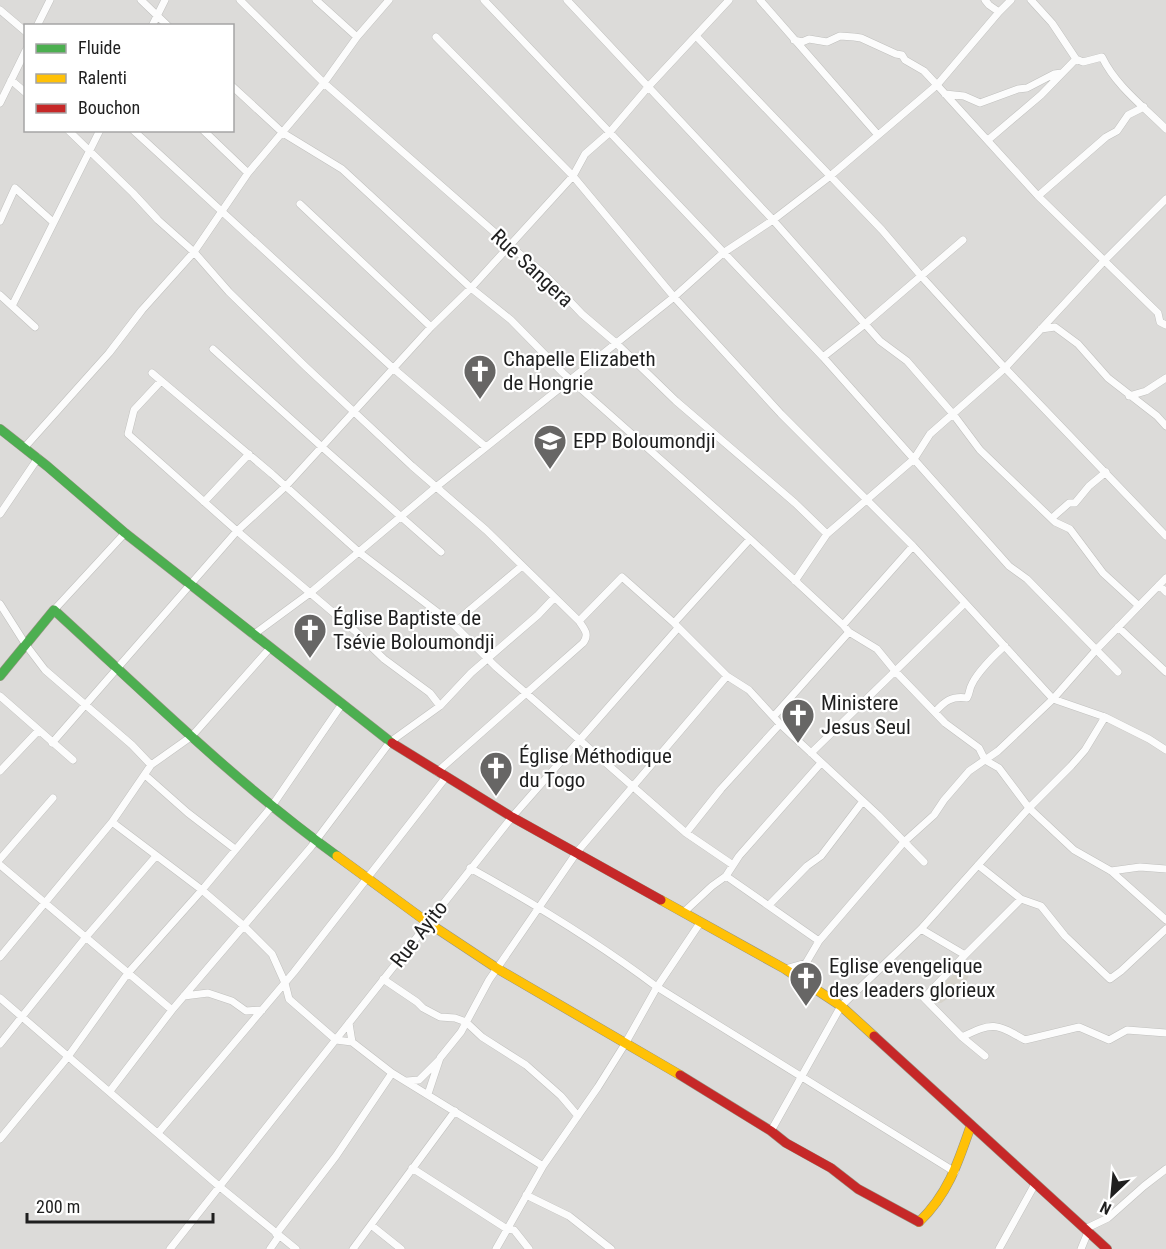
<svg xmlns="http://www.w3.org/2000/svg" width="1166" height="1249" viewBox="0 0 1166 1249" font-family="'Roboto Condensed',sans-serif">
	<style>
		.residential { fill: #dcdbd9; fill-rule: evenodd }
		.construction { fill: #d6d3cb }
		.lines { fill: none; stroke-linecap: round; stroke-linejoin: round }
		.street-casing { stroke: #c0c0be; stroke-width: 8 }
		.fast-casing { stroke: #969482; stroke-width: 10 }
		.slow-casing { stroke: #969482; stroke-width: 10 }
		.jam-casing { stroke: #969482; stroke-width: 10 }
		.street { stroke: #fcfcfc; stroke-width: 7 }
		.fast { stroke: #4caf50; stroke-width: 9 }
		.slow { stroke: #ffc107; stroke-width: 9 }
		.jam { stroke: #c62828; stroke-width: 9 }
		.labels { text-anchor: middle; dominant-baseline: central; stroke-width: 4.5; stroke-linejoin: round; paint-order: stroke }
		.street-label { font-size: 21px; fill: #1f1f1f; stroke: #fff }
		.poi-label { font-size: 21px; fill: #1f1f1f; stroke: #fff; text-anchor: start }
	</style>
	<rect width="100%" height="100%" fill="#edebe8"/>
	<path class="residential" d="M0 0H1166V1249H0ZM26 26H232V130H26Z"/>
	<path class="construction" d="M961 969 969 972 968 978 959 991 941 1003H932L927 1000 941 985Z"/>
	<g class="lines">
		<defs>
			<path id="street" d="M141 0 168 26
				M240 0 324 83 509 245 544 274 582 314 616 343 676 401 795 503 827 534
				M316 0 357 37
				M484 0 823 357 1009 566 1027 579 1118 672
				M567 0 773 220 880 341 907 361 953 414 980 450 1055 522 1070 529 1103 573 1139 606
				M760 0 878 135
				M985 0 989 5 999 12 1011 0
				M1031 0 1052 23 1076 59 1083 62 1102 57C1116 86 1143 106 1166 129
				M0 10 26 32
				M37 26 50 0
				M152 26 165 0
				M436 37 573 176 674 297 781 414 913 546 1053 699 1105 717 1149 739 1166 750
				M697 37 882 230 922 277 1005 368 1166 536
				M794 40 802 42 809 39 827 42 840 36 854 37 861 38 896 54 902 55 905 60 924 71 937 85 999 12
				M11 80 26 93
				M232 86 283 133 342 169 471 288 511 320 563 373 750 539 843 625 913 546
				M945 94 964 96 980 103 1018 89 1027 88 1054 74 1062 73
				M0 103 26 50
				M68 130 133 193 158 220 194 252 229 292 306 367 412 466 486 530 579 621 622 577 674 623 727 676 749 690 780 724 878 815 924 862
				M133 130 394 369 486 447
				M203 130 248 173
				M988 140 1041 95 1076 59
				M1038 196 1106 137 1117 131 1128 115 1144 107
				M300 204 431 327
				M0 221 15 188 53 222
				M0 295 35 327
				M12 306 100 130
				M1041 329 1055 327 1078 344 1108 378 1157 416 1166 426
				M213 349 322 447 441 552
				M823 357 865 324 963 240
				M152 373 272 474 360 553 453 624 495 666 686 833 733 865
				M1129 396 1146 391 1166 378
				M24 448 109 353 142 310 194 252 248 173 324 83 357 37 389 0
				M204 502 249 454
				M0 514 38 458
				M1052 518 1069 503H1075L1089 486 1106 472
				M795 581 827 534 914 459 930 434 1005 368 1104 261 1166 199
				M1159 585 1166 592
				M0 604 26 645 45 670 132 745 151 765
				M54 610 125 533
				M674 623 750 539
				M453 624 522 566
				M843 625 849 632 877 649 895 671 945 723 979 748 985 760 999 768 1029 808 1074 850 1111 871 1166 920
				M1118 627 1166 672
				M253 635 310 593 436 487 674 297 723 253 773 220 829 177 937 85 1038 196 1158 313 1160 322 1166 325
				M0 696 73 760
				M440 706 430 693 384 659 355 631 237 531 286 486 431 327 471 288 573 176 585 154 609 133 649 86 729 0
				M935 712C945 701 951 696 967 698 970 693 969 689 972 684 977 673 995 654 1005 646
				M774 716 849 632
				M52 743 237 531 128 434 134 410 161 381
				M811 753 965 603
				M0 771 38 731
				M437 772 583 643C590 634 584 629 579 621
				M145 775 188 813 235 849
				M112 822 202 890 244 926 272 954 285 983 289 999 336 1040 352 1042
				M686 833 721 789 780 724
				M0 859 53 798
				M0 865 172 1010
				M978 865 1021 899
				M470 868C535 904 597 942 657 987L955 1172
				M1111 871 1140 867 1166 869
				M726 876 819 941
				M769 905 807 866 821 856 863 801
				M684 912 712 886 726 876 739 856 821 763
				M921 929 965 955 1021 899 1041 906 1065 936 1110 979 1121 971 1166 929
				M965 955 924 998 962 1037 985 1056
				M0 957 112 822 151 765 192 736 270 648
				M785 969 806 963 819 941 904 842 934 815 944 800 969 771 998 751 1053 699 1096 650 1166 578
				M383 979 417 1002 423 1008 440 1017 455 1018 466 1022 482 1037 526 1065 561 1096 578 1116
				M184 996 208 993 232 1001 246 1011 262 1010
				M0 998 220 1187 296 1249
				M349 1023 352 1042 392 1073 543 1166
				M962 1037C993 1022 995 1023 1025 1040L1079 1027 1109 1040 1127 1030 1166 1033
				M0 1044 86 937 156 856
				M407 1081 419 1080 439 1060
				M110 1091 172 1010 311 847 390 742 440 706 471 673 538 615 554 598
				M428 1094 440 1058 461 1032 489 980 577 852 727 676
				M771 1131 841 1006 921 929 1029 808 1071 766 1085 750 1105 717
				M158 1133 294 972 446 777
				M0 1139 67 1058 128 973 202 890 272 806 342 704
				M412 1168 507 1229 514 1230 529 1249
				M526 1195 569 1216 611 1249
				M371 1225 401 1249
				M1085 1229 1108 1218 1144 1186 1166 1169
				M276 1234 336 1156 392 1073
				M170 1249 512 817 678 628
				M270 1249 279 1236
				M353 1249 455 1111
				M496 1249 543 1166 598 1087 625 1044 657 987 700 923
				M999 1249 1035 1184
				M1081 1249 1088 1232"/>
			<path id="fast" d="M0 429 47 466 125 533 392 743
				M0 676 54 610C146 694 236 783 337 856"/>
			<path id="slow" d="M337 856 427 922 498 969 680 1075
				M661 900 785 969 841 1006 874 1036
				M919 1222C948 1194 958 1163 971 1125"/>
			<path id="jam" d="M392 743 512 817 661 900
				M874 1036 1107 1249
				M680 1075 771 1131 786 1143 831 1168 858 1189 919 1222"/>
		</defs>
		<use href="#street" class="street-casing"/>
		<use href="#fast" class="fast-casing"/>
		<use href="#slow" class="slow-casing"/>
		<use href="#jam" class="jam-casing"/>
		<use href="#street" class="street"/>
		<use href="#fast" class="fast"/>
		<use href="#slow" class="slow"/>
		<use href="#jam" class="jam"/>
	</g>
	<defs>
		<symbol id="church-pin" viewBox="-11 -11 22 30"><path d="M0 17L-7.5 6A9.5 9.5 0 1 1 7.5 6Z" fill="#676665" stroke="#fff"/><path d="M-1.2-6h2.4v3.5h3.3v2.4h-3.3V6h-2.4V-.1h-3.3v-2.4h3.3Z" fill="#fff"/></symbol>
		<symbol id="school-pin" viewBox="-11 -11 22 30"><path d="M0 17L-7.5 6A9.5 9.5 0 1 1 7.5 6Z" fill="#676665" stroke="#fff"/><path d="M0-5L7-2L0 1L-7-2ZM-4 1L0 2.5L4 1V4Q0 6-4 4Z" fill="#fff"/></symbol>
	</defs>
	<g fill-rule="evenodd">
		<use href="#church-pin" x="461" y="352" width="38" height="52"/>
		<use href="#school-pin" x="531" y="422" width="38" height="52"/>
		<use href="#church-pin" x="291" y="611" width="38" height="52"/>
		<use href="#church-pin" x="779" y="696" width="38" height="52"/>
		<use href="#church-pin" x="477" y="749" width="38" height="52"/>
		<use href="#church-pin" x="787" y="959" width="38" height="52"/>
	</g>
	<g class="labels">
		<g class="street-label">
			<text transform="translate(532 268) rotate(43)">Rue Sangera</text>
			<text transform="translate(419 934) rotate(-52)">Rue Ayito</text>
		</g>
		<g class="poi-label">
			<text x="503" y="359">Chapelle Elizabeth<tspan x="503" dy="24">de Hongrie</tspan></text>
			<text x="573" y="441">EPP Boloumondji</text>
			<text x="333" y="618">Église Baptiste de<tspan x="333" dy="24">Tsévie Boloumondji</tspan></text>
			<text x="821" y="703">Ministere<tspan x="821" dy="24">Jesus Seul</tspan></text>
			<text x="519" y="756">Église Méthodique<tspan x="519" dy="24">du Togo</tspan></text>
			<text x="829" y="966">Eglise evengelique<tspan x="829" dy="24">des leaders glorieux</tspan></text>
		</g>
	</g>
	<rect x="24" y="24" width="210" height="108" fill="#ffffff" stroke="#a5a5a5" stroke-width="1.5"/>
	<rect x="36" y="44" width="30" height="9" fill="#4caf50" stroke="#a5a5a5" stroke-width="1.5"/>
	<text x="78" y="54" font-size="18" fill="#1f1f1f">Fluide</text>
	<rect x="36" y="74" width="30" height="9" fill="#ffc107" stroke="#a5a5a5" stroke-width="1.5"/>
	<text x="78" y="84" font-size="18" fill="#1f1f1f">Ralenti</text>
	<rect x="36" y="104" width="30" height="9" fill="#c62828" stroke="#a5a5a5" stroke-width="1.5"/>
	<text x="78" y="114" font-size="18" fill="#1f1f1f">Bouchon</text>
	<g transform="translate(1112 1195) rotate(206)" stroke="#ffffff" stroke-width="4.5" paint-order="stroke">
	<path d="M0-4.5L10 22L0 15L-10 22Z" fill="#1f1f1f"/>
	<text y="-9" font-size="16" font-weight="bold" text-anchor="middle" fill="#1f1f1f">N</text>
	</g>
	<path d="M27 1213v9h186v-9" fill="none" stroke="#1f1f1f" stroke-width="3"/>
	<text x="36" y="1213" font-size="18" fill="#1f1f1f" stroke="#ffffff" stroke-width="4.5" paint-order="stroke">200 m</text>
</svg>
